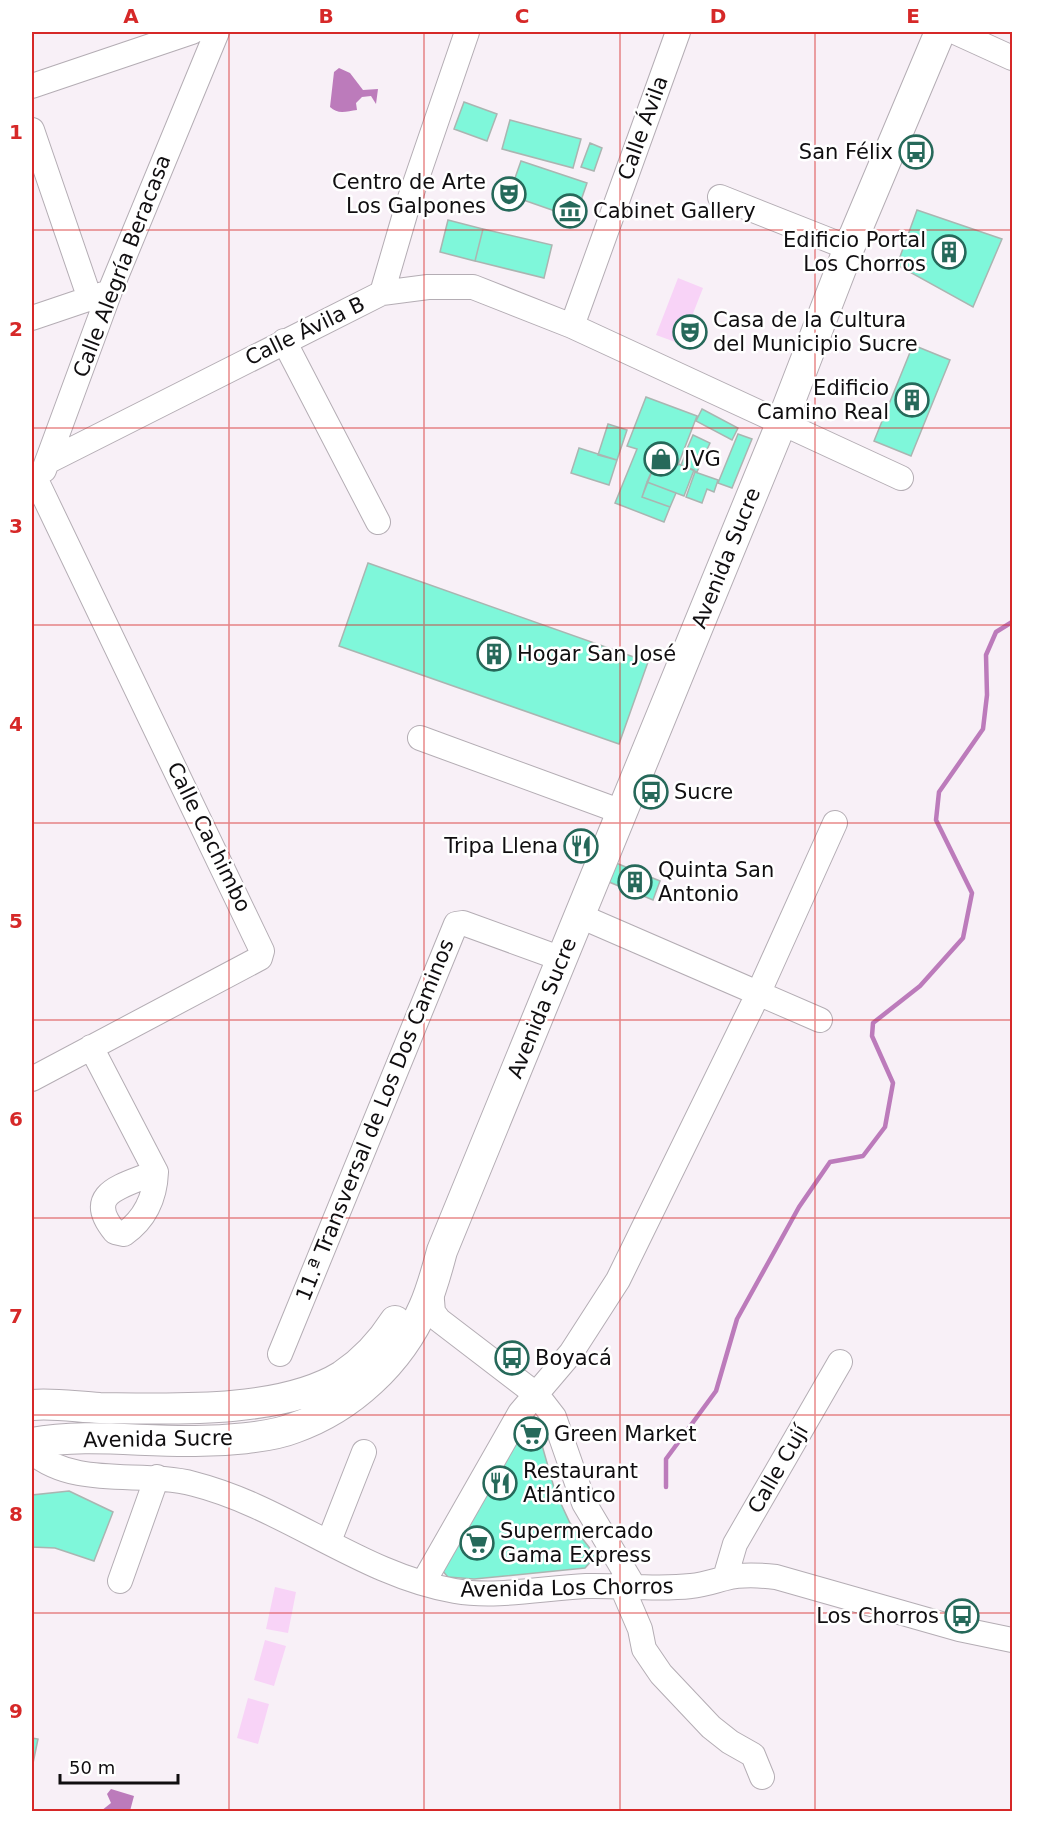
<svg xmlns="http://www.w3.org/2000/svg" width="1044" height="1843" viewBox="0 0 1044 1843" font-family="'DejaVu Sans',sans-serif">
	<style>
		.green { fill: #f8d3f7 }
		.water { fill: #bc7bbb }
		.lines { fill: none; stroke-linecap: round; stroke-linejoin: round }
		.stream { stroke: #bc7bbb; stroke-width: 4.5 }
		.building { fill: #7ff7da; stroke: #aab5b1; stroke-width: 1.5 }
		.minor-casing { stroke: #b4adb4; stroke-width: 26 }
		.major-casing { stroke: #b4adb4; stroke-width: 32 }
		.minor { stroke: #fff; stroke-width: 24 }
		.major { stroke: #fff; stroke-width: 30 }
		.grid { fill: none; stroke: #d62828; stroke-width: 1.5; stroke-opacity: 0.55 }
		.labels { text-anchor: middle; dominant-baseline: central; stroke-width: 5; stroke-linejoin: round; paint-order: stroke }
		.street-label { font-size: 21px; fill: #100e10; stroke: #fff }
		.poi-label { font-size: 21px; fill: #100e10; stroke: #fff; text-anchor: start }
		.neatline { fill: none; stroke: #d62828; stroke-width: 2 }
		.grid-label { font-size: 20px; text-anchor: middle; font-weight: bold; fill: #d62828 }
	</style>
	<rect width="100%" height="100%" fill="#f8f0f7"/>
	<path class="green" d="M678 278 703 288 681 344 656 335Z
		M275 1587 296 1592 288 1633 266 1629Z
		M265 1640 286 1646 274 1686 254 1680Z
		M248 1698 269 1704 258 1744 237 1738Z"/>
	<path class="water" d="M339 68 350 73 363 90 378 89 376 104 371 96 362 97 356 103 357 110C347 111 338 115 330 107L334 72Z
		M111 1789 134 1796 130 1811H101L111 1803 107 1794Z"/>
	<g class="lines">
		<path class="stream" d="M666 1487V1459L716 1391 737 1319 799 1207 830 1162 863 1156 885 1127 893 1083 872 1036 873 1023 920 986 963 938 972 893 936 820 939 792 983 729 987 695 986 655 996 632 1012 622"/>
	</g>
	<path class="building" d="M464 102 497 114 487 141 454 129Z
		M510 120 581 139 573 168 502 149Z
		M590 143 602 148 594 171 581 167Z
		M521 161 587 183 575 218 509 195Z
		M917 210 1002 239 973 307 897 265Z
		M448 220 483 229 475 261 440 252Z
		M483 229 552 245 544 278 475 261Z
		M913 345 950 360 911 456 874 441Z
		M646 397 697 416 678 465 658 456 642 497 670 507 664 522 615 503 637 449 627 446Z
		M702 409 738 428 732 440 696 421Z
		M608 424 627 430 617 460 598 455Z
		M738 434 752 439 732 488 718 483Z
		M693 435 710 443 703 458 686 451Z
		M579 448 617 460 609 485 571 473Z
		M686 453 702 460 697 472 681 465Z
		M658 456 694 470 684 496 647 482Z
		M695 472 718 480 714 492 707 489 702 503 686 497Z
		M647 482 676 493 670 507 642 497Z
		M368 563 648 662 619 744 339 646Z
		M616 863 660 881 653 900 609 882Z
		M532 1410 555 1491 570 1523 596 1556 585 1568 474 1579 448 1577 440 1568Z
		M69 1491 113 1512 94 1561 55 1548 32 1547V1495Z
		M32 1738 38 1739 32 1768Z"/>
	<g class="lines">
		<defs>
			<path id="minor" d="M955 32 1012 58
				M32 86 192 32
				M32 130 90 299
				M720 197 849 248
				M382 293 408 204 467 32
				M32 318 103 294
				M572 326 678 32
				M284 341 378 522
				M47 462 382 293 428 287H473L572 326 901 478
				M44 470 110 291 217 32
				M420 738 622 812
				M580 916 820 1020
				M91 1047 156 1172C155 1198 145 1219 124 1234L115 1232C82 1192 124 1186 156 1172
				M32 1079 260 958 262 951 39 486
				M431 1289 433 1312 439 1320 537 1395 554 1417 584 1503 634 1587
				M280 1354 456 924 463 923 562 959
				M32 1452C76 1489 142 1470 194 1484 285 1507 362 1575 455 1591 497 1598 543 1588 586 1586 621 1585 656 1590 691 1586 704 1585 714 1581 726 1578 742 1574 759 1575 776 1577L959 1629 1012 1640
				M329 1541 364 1452
				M725 1578 735 1544 840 1362
				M120 1581 157 1477
				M423 1583 520 1413 571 1353 618 1280 758 994 835 823
				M622 1587 640 1629 644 1649 661 1674 711 1727 730 1742 753 1755 762 1777"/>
			<path id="major" d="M32 1405C54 1403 77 1407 100 1408 171 1409 280 1414 342 1376 364 1361 381 1343 395 1321
				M32 1443C85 1433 141 1442 195 1441 222 1441 269 1438 294 1428 351 1408 400 1362 424 1307 432 1289 437 1270 442 1251L781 424 849 248 940 32"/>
		</defs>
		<use href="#minor" class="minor-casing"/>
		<use href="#major" class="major-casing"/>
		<use href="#minor" class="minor"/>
		<use href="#major" class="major"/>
	</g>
	<path class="grid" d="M229 32V1812M424 32V1812M620 32V1812M815 32V1812M32 230H1012M32 428H1012M32 625H1012M32 823H1012M32 1020H1012M32 1218H1012M32 1415H1012M32 1613H1012"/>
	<defs>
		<symbol id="bus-ring" viewBox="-11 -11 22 22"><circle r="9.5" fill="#fff" stroke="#26695a" stroke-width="1.5"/><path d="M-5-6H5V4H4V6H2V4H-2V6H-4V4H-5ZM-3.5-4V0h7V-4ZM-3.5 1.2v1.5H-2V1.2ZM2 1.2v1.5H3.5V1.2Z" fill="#26695a"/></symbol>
		<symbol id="theatre-ring" viewBox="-11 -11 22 22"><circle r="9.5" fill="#fff" stroke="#26695a" stroke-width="1.5"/><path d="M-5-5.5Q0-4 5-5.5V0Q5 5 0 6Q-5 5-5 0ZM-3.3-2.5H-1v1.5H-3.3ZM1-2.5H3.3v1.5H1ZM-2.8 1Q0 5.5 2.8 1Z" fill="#26695a"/></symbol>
		<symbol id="museum-ring" viewBox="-11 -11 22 22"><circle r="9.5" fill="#fff" stroke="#26695a" stroke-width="1.5"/><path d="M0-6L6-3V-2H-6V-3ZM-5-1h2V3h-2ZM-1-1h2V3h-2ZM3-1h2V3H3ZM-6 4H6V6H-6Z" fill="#26695a"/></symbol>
		<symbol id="building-ring" viewBox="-11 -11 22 22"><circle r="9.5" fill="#fff" stroke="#26695a" stroke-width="1.5"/><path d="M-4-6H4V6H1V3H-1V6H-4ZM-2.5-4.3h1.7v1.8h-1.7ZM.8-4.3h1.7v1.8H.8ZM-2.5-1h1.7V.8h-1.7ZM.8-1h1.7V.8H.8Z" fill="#26695a"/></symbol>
		<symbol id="shop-ring" viewBox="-11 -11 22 22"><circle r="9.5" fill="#fff" stroke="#26695a" stroke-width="1.5"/><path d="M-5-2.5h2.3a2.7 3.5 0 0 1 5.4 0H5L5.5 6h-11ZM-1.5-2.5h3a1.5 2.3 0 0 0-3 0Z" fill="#26695a"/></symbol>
		<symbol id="restaurant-ring" viewBox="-11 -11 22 22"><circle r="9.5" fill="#fff" stroke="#26695a" stroke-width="1.5"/><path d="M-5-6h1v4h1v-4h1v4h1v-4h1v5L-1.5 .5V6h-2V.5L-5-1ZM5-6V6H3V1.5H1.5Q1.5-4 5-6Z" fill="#26695a"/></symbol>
		<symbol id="supermarket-ring" viewBox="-11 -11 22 22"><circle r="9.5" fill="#fff" stroke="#26695a" stroke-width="1.5"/><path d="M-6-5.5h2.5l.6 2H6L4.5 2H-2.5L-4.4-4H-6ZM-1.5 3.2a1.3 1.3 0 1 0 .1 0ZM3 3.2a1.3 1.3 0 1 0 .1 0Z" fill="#26695a"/></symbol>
	</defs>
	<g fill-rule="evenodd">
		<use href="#bus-ring" x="897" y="133" width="38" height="38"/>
		<use href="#theatre-ring" x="490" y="175" width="38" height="38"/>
		<use href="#museum-ring" x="551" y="192" width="38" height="38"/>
		<use href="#building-ring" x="930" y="233" width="38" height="38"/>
		<use href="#theatre-ring" x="671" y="313" width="38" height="38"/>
		<use href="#building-ring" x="893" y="381" width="38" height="38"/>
		<use href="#shop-ring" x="642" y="440" width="38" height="38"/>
		<use href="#building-ring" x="475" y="635" width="38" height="38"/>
		<use href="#bus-ring" x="632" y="773" width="38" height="38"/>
		<use href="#restaurant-ring" x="562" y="827" width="38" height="38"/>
		<use href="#building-ring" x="616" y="863" width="38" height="38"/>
		<use href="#bus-ring" x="493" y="1339" width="38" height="38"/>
		<use href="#supermarket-ring" x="512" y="1415" width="38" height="38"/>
		<use href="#restaurant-ring" x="481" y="1464" width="38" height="38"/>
		<use href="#supermarket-ring" x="458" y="1524" width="38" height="38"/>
		<use href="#bus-ring" x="943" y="1597" width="38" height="38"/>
	</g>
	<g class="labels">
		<g class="street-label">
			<text transform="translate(643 128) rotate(-70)">Calle Ávila</text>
			<text transform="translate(122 266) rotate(-69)">Calle Alegría Beracasa</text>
			<text transform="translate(305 331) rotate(-26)">Calle Ávila B</text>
			<text transform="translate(726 558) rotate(-68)">Avenida Sucre</text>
			<text transform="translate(209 837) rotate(64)">Calle Cachimbo</text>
			<text transform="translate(542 1008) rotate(-68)">Avenida Sucre</text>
			<text transform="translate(375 1120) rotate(-68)">11.ª Transversal de Los Dos Caminos</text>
			<text transform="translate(158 1439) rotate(-1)">Avenida Sucre</text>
			<text transform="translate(778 1469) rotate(-60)">Calle Cují</text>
			<text transform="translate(567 1588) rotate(-1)">Avenida Los Chorros</text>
		</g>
		<g class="poi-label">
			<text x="893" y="152" text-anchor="end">San Félix</text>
			<text x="486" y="182" text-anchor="end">Centro de Arte<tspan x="486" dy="24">Los Galpones</tspan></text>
			<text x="593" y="211">Cabinet Gallery</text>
			<text x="926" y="240" text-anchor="end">Edificio Portal<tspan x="926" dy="24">Los Chorros</tspan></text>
			<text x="713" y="320">Casa de la Cultura<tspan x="713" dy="24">del Municipio Sucre</tspan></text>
			<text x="889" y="388" text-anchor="end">Edificio<tspan x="889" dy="24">Camino Real</tspan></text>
			<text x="684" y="459">JVG</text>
			<text x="517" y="654">Hogar San José</text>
			<text x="674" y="792">Sucre</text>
			<text x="558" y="846" text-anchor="end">Tripa Llena</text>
			<text x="658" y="870">Quinta San<tspan x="658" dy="24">Antonio</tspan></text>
			<text x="535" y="1358">Boyacá</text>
			<text x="554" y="1434">Green Market</text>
			<text x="523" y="1471">Restaurant<tspan x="523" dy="24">Atlántico</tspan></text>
			<text x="500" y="1531">Supermercado<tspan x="500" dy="24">Gama Express</tspan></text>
			<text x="939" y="1616" text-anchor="end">Los Chorros</text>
		</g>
	</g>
	<rect width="1044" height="1843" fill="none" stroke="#ffffff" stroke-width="66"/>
	<path d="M60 1774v9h118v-9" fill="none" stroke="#100e10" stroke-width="3"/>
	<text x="69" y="1774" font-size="18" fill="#100e10" stroke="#ffffff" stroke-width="4.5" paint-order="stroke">50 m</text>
	<rect x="33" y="33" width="978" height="1777" class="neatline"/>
	<g class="grid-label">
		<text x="131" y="23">A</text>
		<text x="326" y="23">B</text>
		<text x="522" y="23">C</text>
		<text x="718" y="23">D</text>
		<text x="913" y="23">E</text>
		<text x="16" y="139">1</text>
		<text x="16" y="336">2</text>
		<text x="16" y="533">3</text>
		<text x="16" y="731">4</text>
		<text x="16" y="928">5</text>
		<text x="16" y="1126">6</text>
		<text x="16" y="1323">7</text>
		<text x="16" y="1521">8</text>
		<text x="16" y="1718">9</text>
	</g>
</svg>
